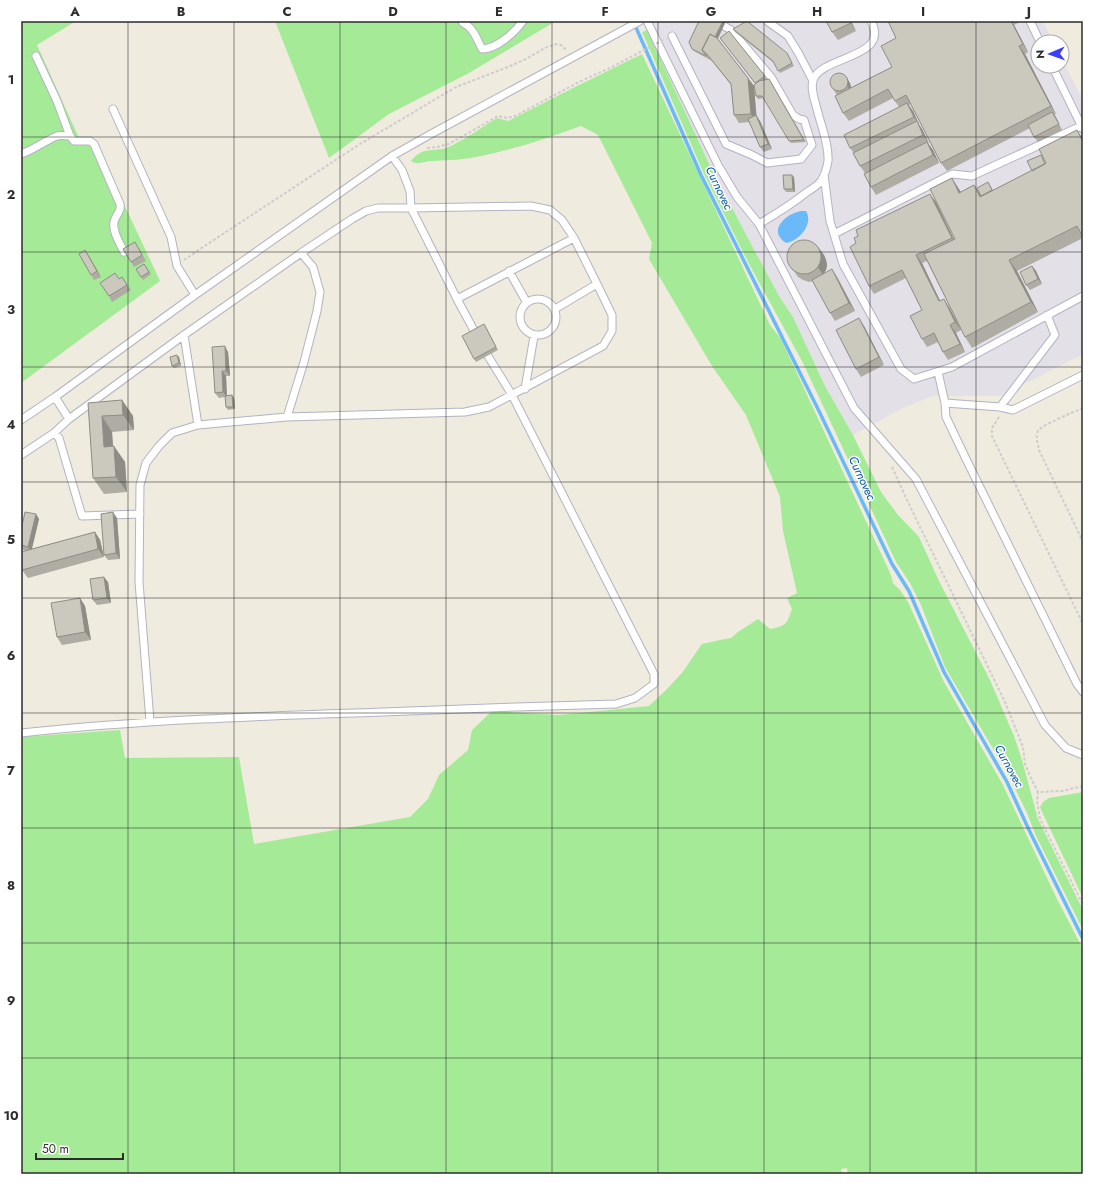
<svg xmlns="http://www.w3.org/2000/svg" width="1104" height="1195" viewBox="0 0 1104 1195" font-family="Jost,sans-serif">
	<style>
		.industrial { fill: #e3e0e8 }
		.green { fill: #a5ea97 }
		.water { fill: #6abaf9 }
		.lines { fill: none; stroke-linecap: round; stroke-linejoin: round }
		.stream { stroke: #6abaf9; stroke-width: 3.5 }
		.service-casing { stroke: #b3b3c2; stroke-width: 9 }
		.path { stroke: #cdcdcd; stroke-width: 2; stroke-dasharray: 3 2; stroke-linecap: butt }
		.service { stroke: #fff; stroke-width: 7 }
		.path-bridge { stroke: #cdcdcd; stroke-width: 2; stroke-dasharray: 3 2; stroke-linecap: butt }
		.wall { fill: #afaca3 }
		.shaded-wall { fill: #8e8c85 }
		.building { fill: #cbc8be; stroke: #8e8c85 }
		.grid { fill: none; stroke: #2d2d2d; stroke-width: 1; stroke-opacity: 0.55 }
		.labels { text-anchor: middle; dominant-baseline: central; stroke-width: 3; stroke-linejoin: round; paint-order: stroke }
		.water-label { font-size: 12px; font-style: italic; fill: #0254ad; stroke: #fff }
		.neatline { fill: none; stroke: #2d2d2d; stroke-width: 1.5 }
		.grid-label { font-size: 13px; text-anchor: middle; font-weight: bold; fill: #2d2d2d }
	</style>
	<rect width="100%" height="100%" fill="#f0ebdf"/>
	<path class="industrial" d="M642 21H1043L1053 42H1038V66H1062V59L1083 100V354L1001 396H933L903 408 853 435 825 386 793 317 779 296 750 242 710 166Z"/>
	<path class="green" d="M21 21H76L37 45 79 138H93L160 281 21 383Z
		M275 21H556L469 73 389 114 329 158Z
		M647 30 710 166 750 242 779 296 793 317 825 386 853 435 881 492 898 515 919 537 939 581 990 680 1014 736 1022 760 1038 819 1083 910V930L1036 836 1027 813 1009 776 945 667 921 605 910 583 896 562 803 363 748 262 704 174 642 32Z
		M642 54 770 325 781 339 891 575 893 583 900 590 908 602 944 682 1003 785 1056 897 1083 949V1174H848L847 1168 841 1169 842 1174H21V737L120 730 125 758 239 757 254 844 410 817 428 799 439 775 468 750 472 730 492 711 559 715 649 706 666 690 682 673 702 644 720 640 731 638 738 632 758 619 770 629C786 626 787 624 792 609L787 598 797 593 783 531 780 497 746 415 712 366 649 259 652 243 598 135 581 126C548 138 515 149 481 156 465 160 448 160 432 161 425 161 418 166 411 161 425 144 435 154 451 146 467 138 482 127 497 118L508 121 512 119 575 87Z
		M1083 792V898L1043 814 1040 807 1043 802 1049 798Z"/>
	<path class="water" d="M801 211H806C814 224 799 241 786 243 767 231 785 214 801 211Z"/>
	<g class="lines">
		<path class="stream" d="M634 23 701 175 819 411 892 564 909 591 944 672 1007 782 1029 830 1083 939"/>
		<defs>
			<path id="service" d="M462 21 463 23C473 27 477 39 482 49 497 49 515 32 523 21
				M647 21 718 165 737 197 759 224 854 408 916 479 1045 725 1066 748 1083 755
				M767 21 788 36 799 54 813 81
				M1030 21 1040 42
				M672 36 726 144 752 155 767 163 801 159 812 145 804 120 799 119 793 115 771 77 731 30 724 26
				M36 56 57 101 70 136
				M1052 66 1083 129
				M113 109 171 237 177 266 195 295
				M21 154C34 150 44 141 57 136 61 135 66 136 70 136L74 141H90L94 144 120 204C122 212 115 215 114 222 112 232 120 243 124 252
				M824 175 830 221 843 264 901 369 914 379 952 367 1083 296
				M759 224C776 214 792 204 807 192 812 189 818 185 821 181 825 175 827 167 828 161 829 145 822 128 818 113 816 103 810 91 813 80 822 55 891 59 871 21
				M834 234 952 174 972 176 1081 126
				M509 271 527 303
				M520 317a18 18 0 1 1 36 0a18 18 0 1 1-36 0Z
				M457 299 574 238
				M555 309 597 284
				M184 335 198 425
				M938 372 945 403 1000 407 1013 410 1083 375
				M525 389 534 336
				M55 397 69 419
				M945 403 946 417 967 461 1077 684 1083 692
				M1000 407 1055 335 1047 315
				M287 417 304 362 317 311 320 292 313 267 301 253
				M21 420 55 397 195 295 392 156 431 134 640 21
				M54 433 59 438 82 516 140 514
				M21 455 54 433 69 419 184 335 301 253 352 219 366 211 378 208H411L457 299 478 338
				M150 721 139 582 140 485 146 463 159 446 172 433 198 425 287 417 465 412 489 407 603 346 612 331V315L597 284 574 238 562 220 550 210 531 206 411 208 410 191 402 170 392 156
				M21 733C141 720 262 716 383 712 461 709 538 706 616 704L635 698 654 684V674L512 395 483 348"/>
		</defs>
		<use href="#service" class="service-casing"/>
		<path class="path" d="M427 148 437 147 449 144 498 116 507 118 515 116 581 81 612 67
			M184 260 200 249 360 144 456 87 508 67 526 59 545 48 556 44 561 45 566 50
			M1083 408C1074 412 1043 424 1038 431 1035 437 1038 444 1039 450L1083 542
			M999 417 992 428V436L1083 624
			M892 467 907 500 1005 702 1023 747 1025 764 1030 776 1038 792
			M1083 786 1062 791 1038 792 1037 801 1040 819 1083 905"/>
		<use href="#service" class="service"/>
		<path class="path-bridge" d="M612 67 665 39"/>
	</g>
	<path class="wall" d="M699 21H726L718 39 754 86 756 115 760 121 772 149 764 152 760 147 750 122 739 123 734 115 731 85 712 61 694 51 692 49Z
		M826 21H851L856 31 838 40 832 32Z
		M888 21H1022L1014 25 1028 52 1025 54 1056 114 1054 115 1062 130 1038 142 1034 137 1030 128 947 171 941 163 911 104 909 105 913 111 919 125 922 129 929 143H928L933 150 939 163 876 195 871 187 865 173 860 166 854 153 850 148 899 107 893 98 849 121 843 113 837 95 831 86 850 83 851 88 892 67 896 38Z
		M733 29 787 53 794 66 780 73 774 63 735 32Z
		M720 38 765 76 767 78 764 80 771 82 806 142 791 143 764 98 758 99 756 96V84Z
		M1041 155 1083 238 1017 271 1038 312 972 348 965 337 927 261 922 263 940 301 949 307 961 330 956 333 965 352 948 360 943 352 938 342 927 347 922 339V310L906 278 874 294 869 286 936 202 954 239H955L959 189 961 192 974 185 980 194 988 182 993 190 1032 171Z
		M794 177 795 192H786L784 189Z
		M818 247 824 255 826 260 827 265 826 270 824 273 837 277 855 311 835 321 830 313 813 281 809 282 803 280 798 277 789 264Z
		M139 248 146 261 134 267 131 262Z
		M89 256 101 277 94 280 91 275Z
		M144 264 151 274 143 280 136 269Z
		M1032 266 1036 271 1042 284 1030 290 1026 285Z
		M122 277 131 290 112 302 109 296 119 279Z
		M864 326 884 365 861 377 856 369Z
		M486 327 498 350 476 362 474 359Z
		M228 352 230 376H226L227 396 232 395 234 398 235 409 228 410 226 407 225 397 219 398 215 393Z
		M179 357 181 366 174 368 172 366Z
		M122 400 133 416 134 430 112 432 113 446 125 462 127 492 104 494 93 478 88 403Z
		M36 514 39 519 32 549 95 532 100 540 104 557 28 578 22 570 26 551 21 549V530Z
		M117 518 120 559 108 560 104 555Z
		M108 582 111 603 97 605 93 600Z
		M80 598 85 606 91 640 62 645 57 637Z"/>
	<path class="shaded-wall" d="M723 21H726L709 56 707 54Z
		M850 21H851L856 31 851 23Z
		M1011 21 1014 25 1028 52 1023 44Z
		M1019 46 1025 54 1056 114 1051 106Z
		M748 78 754 86 757 122 751 114Z
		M847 78 850 83 851 87V91L847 86Z
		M907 103 913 111 919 124 914 117Z
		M1052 112 1056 117 1062 130 1059 124Z
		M756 115 760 121 772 149 768 144Z
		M917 121 922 129 929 143 923 135Z
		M1077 130 1083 139V142Z
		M927 142 933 150 939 163 933 155Z
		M792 175 794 177 795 192 793 189Z
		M952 178 959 189 966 203 959 193Z
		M974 185 981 196 980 197Z
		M930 194 936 202 957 246 952 238Z
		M818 247 824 255 826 260 827 265 826 270 823 275 818 267Z
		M85 250 89 256 101 277 97 271Z
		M916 255 922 263 944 309 939 301Z
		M1009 260 1017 271 1038 312 1031 302Z
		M1032 266 1036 271 1042 284 1038 279Z
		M832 269 837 277 855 311 849 303Z
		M944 299 949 307 961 330 955 322Z
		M859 318 864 326 884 365 879 357Z
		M950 325 956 333 965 352 960 344Z
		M225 346 228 352 230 376 226 371Z
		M177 355 179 357 181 366 179 363Z
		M222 371 226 376 227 397 223 392Z
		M232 395 234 398 235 409 233 407Z
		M122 400 133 416 134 430 123 415Z
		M102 416 112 432 114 462 104 447Z
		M114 446 125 462 127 492 116 477Z
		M113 512 117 518 120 559 116 553Z
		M36 514 39 519 31 552 28 547Z
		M95 532 100 540 104 557 98 549Z
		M104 577 108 582 111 603 107 598Z
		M80 598 85 606 91 640 85 632Z"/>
	<path class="building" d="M699 21H723L715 37 710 34 702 50 706 56 692 49 689 42Z
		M747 21 787 53 792 63 778 71 773 61 733 29Z
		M826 21H850L851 23 832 32Z
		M888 21H1011L1023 44 1019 46 1051 106 941 163 906 95 895 101 888 89 843 113 835 96 892 67 881 46 896 38Z
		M729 31 765 76 755 83 720 38Z
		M710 34 717 38 748 78 751 114 734 115 731 84 706 53 702 50Z
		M830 82a9 9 0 1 1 18 0a9 9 0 1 1-18 0Z
		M769 79 804 140 789 141 762 96H756L754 85 759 81Z
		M907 103 914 117 850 148 844 135Z
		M1052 112 1059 124 1034 137 1028 125Z
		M756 115 768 144 760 147 748 119Z
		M917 121 923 135 860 166 853 153Z
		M1077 130 1083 142V237L1077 226 1009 260 1031 302 965 337 924 254 955 239 930 189 952 178 959 193 974 185 980 197 1046 163 1039 149Z
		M927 142 933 155 871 187 864 174Z
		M1041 155 1045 164 1032 171 1027 161Z
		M783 175H792L793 189H784Z
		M988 182 992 190 981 196 977 188Z
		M930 194 952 238 916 255 939 301 944 299 955 322 950 325 960 344 943 352 934 333 922 339 910 316 922 310 902 270 869 286 850 247 856 243 854 238 858 236 856 230Z
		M787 257a17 17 0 1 1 34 0a17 17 0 1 1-34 0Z
		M135 242 142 255 131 262 123 249Z
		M85 250 97 271 91 275 79 254Z
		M144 264 149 272 141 277 136 269Z
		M1032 266 1038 279 1026 285 1020 272Z
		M832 269 849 303 830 313 812 280Z
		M115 273 119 279 122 277 127 285 109 296 100 283Z
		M859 318 879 357 856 369 836 330Z
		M484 324 496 347 474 359 462 336Z
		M225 346 226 371H222L223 392 215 393 212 347Z
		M177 355 179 363 172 366 170 357Z
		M232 395 233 407H226L225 396Z
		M122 400 123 415 102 416 104 447 114 446 116 477 93 478 88 403Z
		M25 512 36 514 28 547 21 545V530Z
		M113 512 116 553 104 555 101 514Z
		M95 532 98 549 22 570 21 566V552Z
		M104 577 107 598 93 600 90 579Z
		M80 598 85 632 57 637 51 603Z"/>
	<path class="grid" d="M128 21V1174M234 21V1174M340 21V1174M446 21V1174M552 21V1174M658 21V1174M764 21V1174M870 21V1174M976 21V1174M21 137H1083M21 252H1083M21 367H1083M21 482H1083M21 598H1083M21 713H1083M21 828H1083M21 943H1083M21 1058H1083"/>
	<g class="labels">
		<g class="water-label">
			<text transform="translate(719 188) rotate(64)">Curnovec</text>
			<text transform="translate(862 478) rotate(65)">Curnovec</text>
			<text transform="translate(1009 766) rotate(61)">Curnovec</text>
		</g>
	</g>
	<rect width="1104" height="1195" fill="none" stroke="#ffffff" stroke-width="44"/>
	<g transform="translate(1050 54) rotate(268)"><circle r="19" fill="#ffffff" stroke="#ababab"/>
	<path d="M0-3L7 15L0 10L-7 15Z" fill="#3d3fff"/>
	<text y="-6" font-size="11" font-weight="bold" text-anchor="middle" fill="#2d2d2d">N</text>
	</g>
	<path d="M36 1153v6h87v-6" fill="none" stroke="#2d2d2d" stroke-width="2"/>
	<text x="42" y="1153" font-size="12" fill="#2d2d2d" stroke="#ffffff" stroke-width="3" paint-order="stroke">50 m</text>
	<rect x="22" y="22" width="1060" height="1151" class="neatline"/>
	<g class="grid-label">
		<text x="75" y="16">A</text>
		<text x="181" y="16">B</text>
		<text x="287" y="16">C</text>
		<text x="393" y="16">D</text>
		<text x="499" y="16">E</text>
		<text x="605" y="16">F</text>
		<text x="711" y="16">G</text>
		<text x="817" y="16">H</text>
		<text x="923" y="16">I</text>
		<text x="1029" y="16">J</text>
		<text x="11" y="84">1</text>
		<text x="11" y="199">2</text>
		<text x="11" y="314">3</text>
		<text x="11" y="429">4</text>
		<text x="11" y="544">5</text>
		<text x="11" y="660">6</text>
		<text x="11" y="775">7</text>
		<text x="11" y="890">8</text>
		<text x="11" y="1005">9</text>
		<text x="11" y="1120">10</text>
	</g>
</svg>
